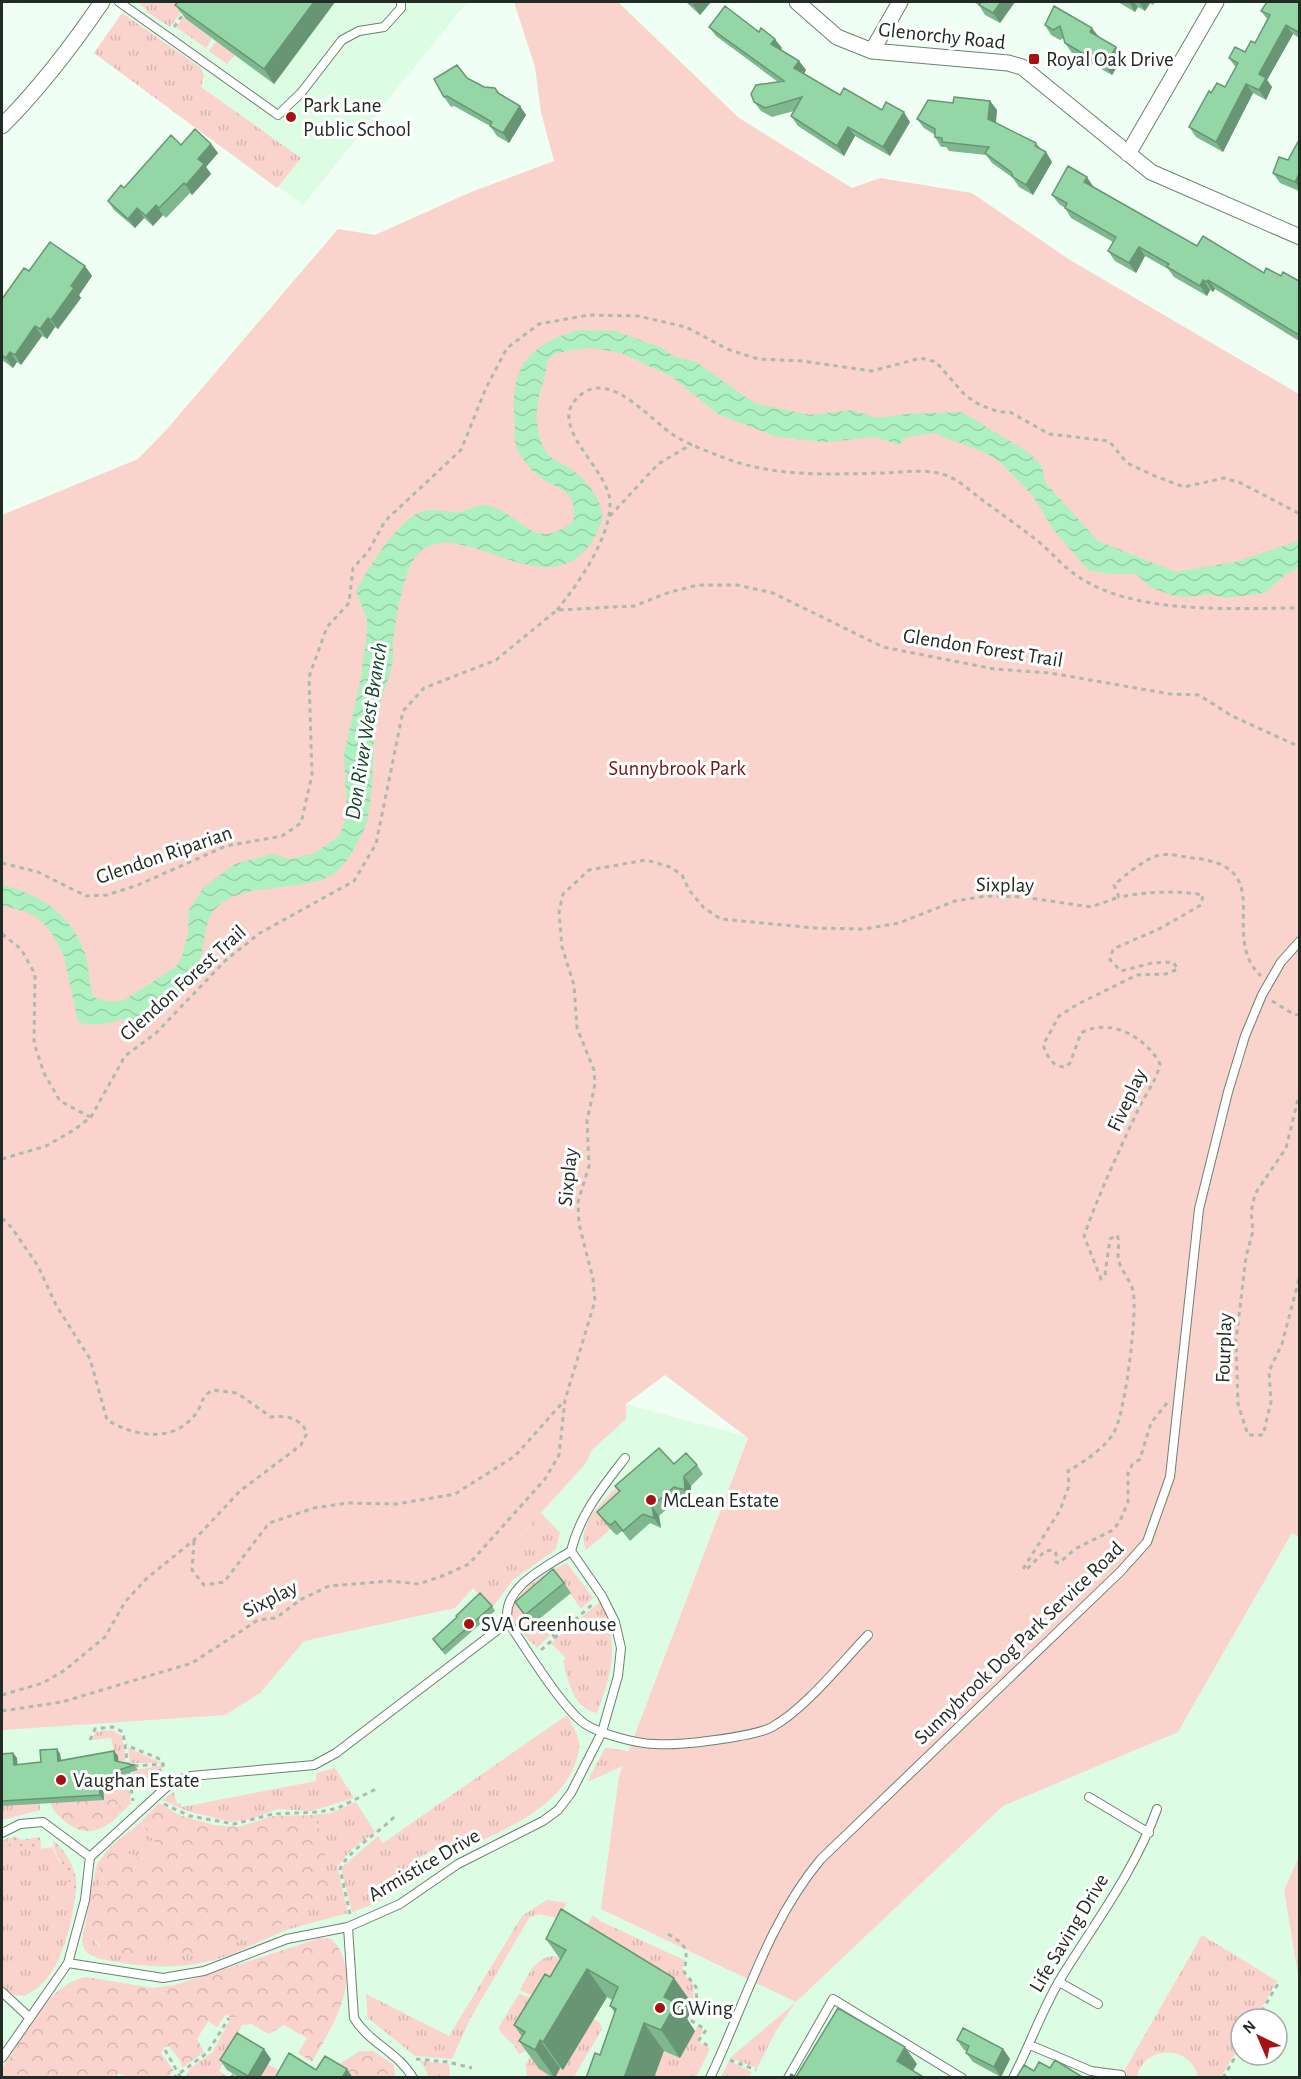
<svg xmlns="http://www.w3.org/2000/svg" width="1301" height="2079" viewBox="0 0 1301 2079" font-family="'Alegreya Sans',sans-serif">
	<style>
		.built { fill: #dcfce4; fill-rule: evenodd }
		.grass { fill: url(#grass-tufts) }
		.forest { fill: url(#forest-crowns) }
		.park { fill: #fad3cd }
		.garden { fill: url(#garden-dots) }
		.water { fill: url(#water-waves) }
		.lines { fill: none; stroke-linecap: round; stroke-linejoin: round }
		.service-casing { stroke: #6b8170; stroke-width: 10 }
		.minor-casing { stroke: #6b8170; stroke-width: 17 }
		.path { stroke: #acb9af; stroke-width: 3; stroke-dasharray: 4.5 4.5; stroke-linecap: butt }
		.service { stroke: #fff; stroke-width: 8 }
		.minor { stroke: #fff; stroke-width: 15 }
		.wall { fill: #7fb88f }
		.shaded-wall { fill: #689674 }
		.building { fill: #94d6a6; stroke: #689674; stroke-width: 1.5 }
		.poi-dot { fill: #a61114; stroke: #fff; stroke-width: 2 }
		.labels { text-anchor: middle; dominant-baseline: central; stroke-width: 6; stroke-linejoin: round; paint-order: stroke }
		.street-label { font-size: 21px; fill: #222b24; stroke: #fff }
		.poi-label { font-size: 21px; fill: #222b24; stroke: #fff; text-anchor: start }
		.park-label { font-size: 21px; fill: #711714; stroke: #fff }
		.water-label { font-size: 22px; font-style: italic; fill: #134426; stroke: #fff }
	</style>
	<defs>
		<pattern id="grass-tufts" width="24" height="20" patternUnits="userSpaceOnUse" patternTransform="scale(1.5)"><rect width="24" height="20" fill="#fad3cd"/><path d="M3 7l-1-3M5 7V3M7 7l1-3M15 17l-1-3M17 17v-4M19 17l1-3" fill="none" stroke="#d6b5b0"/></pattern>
		<pattern id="forest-crowns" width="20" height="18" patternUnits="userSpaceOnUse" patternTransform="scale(1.5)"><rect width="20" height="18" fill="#fad3cd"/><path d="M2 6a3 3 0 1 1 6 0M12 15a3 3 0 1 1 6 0" fill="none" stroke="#d6b5b0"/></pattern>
		<pattern id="garden-dots" width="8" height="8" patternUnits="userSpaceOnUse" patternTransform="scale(1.5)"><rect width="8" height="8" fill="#fad3cd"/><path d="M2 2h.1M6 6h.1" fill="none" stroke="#d6b5b0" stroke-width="1.8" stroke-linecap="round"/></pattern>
		<pattern id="water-waves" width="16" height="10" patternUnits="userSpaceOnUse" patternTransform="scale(1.5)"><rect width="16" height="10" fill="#aef1c0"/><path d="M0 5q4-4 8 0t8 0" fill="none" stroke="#95cfa5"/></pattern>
	</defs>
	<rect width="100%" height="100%" fill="#f0fff3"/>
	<path class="built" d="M130 2H467L303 205 94 53Z
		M625 1404 748 1437 619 1776 796 2002 1003 1806 1178 1732 1292 1533 1299 1537 1300 1857 1284 1890 1299 1981V2077L2 2078V1730L586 1463 592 1450 625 1419ZM1241 2019H1277V2055H1241Z"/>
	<path class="grass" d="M138 2H189L170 27 150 14Z
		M195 2 186 19 212 39 206 48 176 27Z
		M122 13 201 68 204 76 201 87 301 158 277 188 94 53Z
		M216 41 235 55 227 64 209 51Z
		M628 1477 604 1521 611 1529 586 1550C574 1522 611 1493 628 1477Z
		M541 1513 560 1533 556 1549 513 1580 492 1608 473 1588Z
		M567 1563 593 1598 581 1609 559 1578 532 1625 541 1618 550 1635 537 1648C530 1640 515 1629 512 1619 503 1596 550 1570 567 1563Z
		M602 1600C618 1649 614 1666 597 1713 572 1708 569 1681 563 1661L566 1658 551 1643Z
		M567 1715C572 1725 581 1738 579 1749 570 1808 498 1832 452 1854L445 1843 410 1863 416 1875C397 1895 378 1903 352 1912L341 1868 378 1836 383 1843Z
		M112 1730 122 1736 129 1787 121 1785 111 1738 92 1740 96 1732Z
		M128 1748 162 1763H130Z
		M605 1748H610L648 1755 587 1782Z
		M163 1765V1767L133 1786 132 1771Z
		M335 1768 354 1798 311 1811 278 1809 254 1818 232 1822 187 1811 162 1800 174 1792 177 1804 181 1803 182 1807 316 1781V1773Z
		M129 1788 131 1804 120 1814 117 1790Z
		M2 1801H40V1810L2 1820Z
		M356 1802 375 1832 352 1849 337 1867 348 1913C328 1919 309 1923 290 1929 269 1936 250 1947 230 1955 191 1969 152 1969 112 1961 88 1957 77 1952 85 1926L98 1946 136 1954 153 1939 157 1942 223 1947 298 1917 332 1882 322 1872 327 1845 313 1815 331 1813Z
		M141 1822 160 1850 159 1860 143 1859 110 1847Z
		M10 1837 8 1841 41 1849 53 1847C57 1864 71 1870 69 1889L76 1890C71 1926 62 1980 24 1996L14 1995 2 1986V1841Z
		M97 1864 104 1876 100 1885 91 1891Z
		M547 1900 566 1903 561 1919 539 1914 529 1918 470 2019 452 2059 415 2056 368 2018 366 1994 449 2036 522 1916Z
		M593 1915 600 1921 684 1960 682 1972 693 1984 694 2006 580 1937Z
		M1202 1935 1277 1981 1255 2019H1241V2043L1221 2077H1198C1191 2045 1144 2044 1137 2077L1120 2078Z
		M555 1956 568 1962 539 1995H531L520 1990C528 1975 536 1956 555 1956Z
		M519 1994 534 1999 526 2051 519 2054 514 2045 500 2032 499 2027Z
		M796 2002 776 2031 757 2068 730 2058Z
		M236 2017 242 2025 219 2071 229 2077H186L189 2069 212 2053 231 2018Z
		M594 2019 600 2023 602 2029 574 2077 555 2078 560 2068 563 2069Z
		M698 2026 703 2030 697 2041 710 2049 696 2077 654 2078 664 2051 680 2058Z
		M530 2056 542 2063 539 2069 554 2077 527 2078 526 2065Z
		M421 2061 449 2064 450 2077H429Z
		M729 2061 752 2072 749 2077H721Z
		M268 2064 282 2072 279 2077 260 2078Z"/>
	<path class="forest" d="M117 1786 120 1814C103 1833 81 1838 62 1819 56 1813 51 1809 50 1800H103L95 1787Z
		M159 1803 179 1815 214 1825 238 1827 273 1816 313 1815 327 1845 322 1872 332 1883 298 1917 223 1947 171 1957 153 1939 136 1954C106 1953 101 1952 85 1926L91 1891 100 1885 104 1876 97 1864 110 1847 143 1859 159 1860 160 1850 141 1822Z
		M320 1938 332 1939C366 1978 332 2026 312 2062L298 2053 307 2038 284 2025 269 2034 251 2024 242 2025 236 2017 231 2018 226 2014 217 2027 208 2021 197 2039 204 2052 182 2068 180 2060 169 2046 164 2048 161 2053 173 2070 170 2077H128L118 2073 116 2078 2 2077V2068C25 2037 44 1986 86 1977L153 1988 175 1985Z
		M360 2051H373L394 2065 395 2077 328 2078 333 2068Z"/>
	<path class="park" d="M514 2H618L739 118 852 188 880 178 972 193 1070 260 1299 394V1537L1292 1533 1178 1732 1003 1806 796 2002 601 1909 619 1776 748 1438 665 1375 626 1404V1419L592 1450 586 1463 455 1608 304 1641 260 1693 225 1715 2 1730V515L138 459 168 428 338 229 375 235 471 192 554 161 541 112 535 67Z
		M1299 1857V1981L1284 1890Z"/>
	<path class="garden" d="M14 1836 22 1840 40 1837 41 1849C29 1846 20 1852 10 1849L8 1841Z
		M53 1840C66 1851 79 1872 76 1890L69 1889C71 1869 54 1860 53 1840Z"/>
	<path class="water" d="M579 330 615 331 662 348 675 357 696 362 754 403 810 415 852 410 878 418 906 414 962 412 1029 453 1041 465 1046 483 1098 541 1176 572 1235 562 1299 541V568L1286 574 1265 593 1225 598 1210 594 1192 597 1175 596 1152 588 1136 574H1109L1088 570 1052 528 1033 496 1000 462 986 453 933 433 906 437 899 445 876 437 826 442 777 437 718 414 672 377 621 353 592 348 572 350 554 354 547 361C545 389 531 402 539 434 540 440 544 450 548 454 552 460 563 464 570 468 586 480 609 505 600 526 556 628 454 500 414 559 403 575 395 622 393 642 392 649 394 657 392 664 387 688 375 710 374 736 373 759 373 812 363 832 356 845 346 867 332 875 299 894 233 880 212 913 202 931 205 952 197 970 188 987 164 1011 146 1017 138 1020 128 1018 120 1020 104 1024 94 1027 78 1022L64 956 50 930 40 920 29 913 2 905V885C42 894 77 918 87 961 90 972 88 986 94 997 104 1002 113 1002 124 1000L176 967 182 956 188 934 189 910 203 888 235 864 272 854 291 859 315 853 339 836 347 816 344 754 361 677 367 633V619L356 591C368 569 395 524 418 513 431 507 445 513 459 512 471 510 480 501 493 507 528 520 533 551 573 522 579 487 555 491 535 473 529 468 522 458 518 451 513 442 515 434 515 424 509 369 526 345 579 330Z"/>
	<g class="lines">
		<defs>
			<path id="service" d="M119 2 278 115 301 93 342 40 359 31 384 27 401 8V2
				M508 1622C525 1647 562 1708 585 1724 600 1734 638 1744 655 1744 678 1746 754 1737 772 1727 805 1709 842 1662 868 1635
				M1089 1797 1149 1833
				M2 1833 20 1824 43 1822 90 1857
				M348 1927 354 2018C369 2043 398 2052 413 2078
				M68 1963 85 1900 90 1857 172 1782 191 1776 314 1765 336 1753 508 1622C500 1588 546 1567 571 1551 580 1514 602 1488 625 1458
				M1059 1982 1098 2004
				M2 1992 30 2018
				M1030 2045 1091 2071 1121 2075
				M2 2058 68 1963 163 1978 204 1971 287 1939 348 1927 400 1904 458 1864 543 1821 558 1810 571 1793 602 1732 618 1676 621 1648 615 1622 602 1596 571 1551
				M710 2078C745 2004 768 1922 821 1859L1120 1572 1147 1542 1170 1477 1199 1209 1228 1092 1245 1036 1262 995 1281 962 1300 941
				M788 2078 833 1999 962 2078
				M1013 2078C1031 2043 1043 2006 1064 1973 1097 1920 1136 1868 1157 1809"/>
			<path id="minor" d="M797 2 837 37 872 51 1008 63 1022 67 1151 172 1300 237
				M872 51 900 2
				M2 126C40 88 72 46 102 2
				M1128 154 1216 2"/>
		</defs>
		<use href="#service" class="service-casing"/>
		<use href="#minor" class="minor-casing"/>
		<path class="path" d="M174 27 184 13
			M610 516 658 464 692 444
			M557 610C578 584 609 540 610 505 612 468 539 424 583 393 613 372 652 422 675 436 690 445 707 451 722 457 775 478 830 474 886 473 903 472 925 469 942 474 957 478 969 490 981 499 1000 513 1020 527 1039 542 1051 552 1061 564 1073 573 1130 616 1232 608 1300 608
			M2 863 38 872 86 896 107 895 138 885 226 846 282 836 301 823 312 775 309 677 327 627 349 603 353 568 368 552 385 521 461 450 486 388 507 348 539 324 589 315 638 316 686 327 727 349 758 359 802 361 872 371 921 358 936 362 965 395 980 405 999 412H1010L1049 434 1109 441 1127 463 1155 476 1184 487 1224 478 1241 483 1300 514
			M2 934 21 949 35 974 34 1043 44 1073 60 1101 90 1117
			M1272 1001 1295 1015 1300 1014
			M1300 1091 1286 1148 1255 1194 1251 1212 1253 1231 1246 1257 1236 1341 1238 1404 1248 1435H1263L1271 1402 1269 1371 1282 1344 1300 1275
			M2 1159 46 1146 74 1130 91 1117 125 1056 156 1033 226 960 260 933 354 881 376 844 403 711 424 688 496 660 557 610 634 606 670 592 698 585H737L773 593 883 647 994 669 1050 673 1170 694 1199 695 1232 716 1300 747
			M2 1218 12 1228 38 1266 56 1305 90 1359 107 1420C136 1437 175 1444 197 1412 204 1401 199 1400 212 1390L237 1393 271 1417C286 1415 301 1418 307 1433L301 1445 240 1491 194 1540 146 1579 125 1602 105 1637 65 1670 43 1683 2 1695
			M1167 1403 1151 1423 1140 1459 1132 1465 1128 1473V1502L1120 1521 1113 1530 1075 1549 1059 1563 1056 1562V1553L1053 1550 1045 1551 1027 1569H1023L1060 1510 1069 1486 1068 1471C1084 1462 1105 1448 1114 1432 1125 1415 1138 1311 1133 1291 1131 1281 1122 1272 1119 1262 1116 1252 1121 1244 1117 1235L1110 1239 1105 1274 1101 1279 1084 1236C1099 1193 1119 1151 1138 1110 1146 1093 1156 1082 1160 1064 1146 1037 1110 1017 1081 1033L1070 1063 1066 1067C1052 1067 1048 1057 1043 1045L1059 1016 1078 1004 1137 975 1166 974 1178 969 1173 962 1152 963 1121 971 1110 960 1113 949 1159 929 1201 905 1203 895C1175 890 1147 892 1119 897L1114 885C1126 875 1145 858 1160 855 1170 853 1183 857 1192 858 1281 866 1217 935 1261 976
			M194 1541 192 1570 204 1585 224 1582 269 1523 314 1508 347 1503 396 1504 455 1494 515 1456 564 1401
			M529 1627 539 1626 543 1619 555 1638
			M541 1650 594 1603
			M2 1711 62 1702 192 1663 258 1620 276 1618 300 1600 329 1586 389 1581 419 1584 445 1575 469 1564 545 1479 559 1455 565 1400 595 1301 593 1279 579 1224 578 1202 589 1166 587 1121 595 1084 594 1070 577 1028 574 985 562 947 559 912 563 894 589 870 646 860 670 867 682 875 689 890 704 908 721 919 815 928 864 929 899 923 955 901 986 896 1023 897 1091 907 1119 897
			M90 1740 95 1729 113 1727 123 1732 133 1801
			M134 1766 163 1764
			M117 1788H131L164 1768 162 1760 126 1745
			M164 1804 190 1816 234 1824 273 1814 319 1812 338 1808 378 1788
			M350 1914 340 1869C349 1849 381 1832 397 1814
			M668 1934C688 1946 688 1949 684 1972L696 1987 697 2004 692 2021 706 2030 699 2040 711 2048
			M1257 2019 1279 1982
			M165 2050 181 2078
			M416 2059 448 2062 472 2068
			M730 2060 756 2070
			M173 2078 207 2053 229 2018
			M231 2078 234 2074
			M1223 2078 1241 2047"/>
		<use href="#service" class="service"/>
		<use href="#minor" class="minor"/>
	</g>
	<path class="wall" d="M178 2H335L274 84 186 19 175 5Z
		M686 2H711L700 15Z
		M973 2H1015L1000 23 985 15 979 5Z
		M1118 2H1155L1153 5 1150 3 1145 11 1138 7 1135 12Z
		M1299 2V38L1293 34 1267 80 1272 87 1266 100 1253 93 1223 152 1196 137 1189 127 1211 93 1225 87 1236 68 1229 58 1245 52 1255 43 1267 19 1261 11Z
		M1054 6 1099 38 1123 57 1112 75 1072 53 1065 43 1064 38 1060 40 1051 35 1045 25Z
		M709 27 782 48 781 50 799 61 806 70 804 74 840 95 910 122 890 156 855 136 844 156 798 126 791 116 794 111 772 117 761 111 754 102 778 82 716 36Z
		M467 78 484 87 495 88 500 94 520 106 526 115 509 143 497 136 490 126 454 106 451 107 444 97Z
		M990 101 997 110 996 123 1036 143 1041 149 1046 152 1052 162 1033 195 1019 187 1013 178 992 163 986 155 949 151 946 147H941L935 137V135L924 128 917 119 953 103Z
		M1299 140V191L1280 183 1273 173 1288 160Z
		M211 144 218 153 206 167 211 174 192 195 190 193 166 218 163 215 153 226 144 218 135 228 114 210 108 201 181 145Z
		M1093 186 1197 246 1264 273 1299 281V341L1215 289 1213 292 1210 290 1207 296 1174 277 1168 269 1145 256 1136 273 1115 261 1108 251 1113 242 1071 218 1065 208 1059 204 1052 195Z
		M85 266 92 276 79 295 81 298 58 329 55 327 47 339 42 336 21 365 17 362 13 368 2 360V299L29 271Z
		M674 1464 697 1465 703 1474 691 1486V1500L681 1496 659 1516 661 1528 650 1523 630 1541 622 1531 617 1535 614 1533 604 1522 597 1512 619 1492 615 1486Z
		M564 1583 571 1593 532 1625 515 1602Z
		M492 1606 495 1611 445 1655 433 1639Z
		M57 1749 60 1754 61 1760 114 1751 118 1756V1761L134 1765 138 1770 120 1776 121 1785 103 1787 104 1800 2 1806V1754L13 1753 17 1758V1765L41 1762Z
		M546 1939 694 2006 687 2019 695 2031 680 2058 664 2051 600 2055 615 2013 610 2006 612 2000 607 1997 563 2070 560 2068 555 2078H554L539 2069 519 2041 522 2037 514 2025 550 1977 560 1959Z
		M957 2040 1003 2049 1010 2059 1001 2077 973 2062 966 2053 967 2051 964 2050Z
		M271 2059 260 2078H240L227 2070 220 2060Z"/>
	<path class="shaded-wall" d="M314 2H335L274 84 264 69Z
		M696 2H711L700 15 693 5Z
		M1001 2H1015L1000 23 993 13Z
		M1129 2H1134L1138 7 1135 12Z
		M1139 2H1149L1150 3 1145 11Z
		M1286 25 1293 34 1267 80 1272 87 1266 100 1259 90V74Z
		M1092 28 1099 37 1090 32Z
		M775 39 782 48 778 54 771 44Z
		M1116 47 1123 57 1112 75 1105 66Z
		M799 61 806 70 801 78 794 68Z
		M1246 84 1253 93 1223 152 1216 142Z
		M990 101 997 110 995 129 988 119Z
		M520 106 526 115 509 143 503 133Z
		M904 112 910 122 890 156 883 147Z
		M848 127 855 136 844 156 837 146Z
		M211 144 218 153 206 167 211 174 192 195 186 185 198 159Z
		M1046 152 1052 162 1033 195 1026 185Z
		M1298 176 1299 178V188L1295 182Z
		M1087 177 1093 186 1090 191 1084 182Z
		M156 205 163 215 153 226 146 216Z
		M137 208 144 218 135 228 128 219Z
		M1139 247 1145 256 1136 273 1129 263Z
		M85 266 92 276 79 295 81 298 58 329 51 320 71 286Z
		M1203 280 1210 290 1207 296 1200 286Z
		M1208 280 1215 289 1213 292 1207 282Z
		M48 318 55 327 47 339 40 329Z
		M35 326 42 336 21 365 15 355Z
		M10 352 17 362 13 368 6 358Z
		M684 1476 691 1486V1500L685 1490Z
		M652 1506 659 1516 661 1528 654 1518Z
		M57 1749 60 1754 62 1766 58 1761Z
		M114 1751 118 1756 119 1766 115 1761Z
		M13 1753 17 1758 18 1770 14 1765Z
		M116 1771 120 1776 121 1785 117 1780Z
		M99 1782 103 1787 104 1800 100 1795Z
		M587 1969 607 1997 563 2070 543 2042Z
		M674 1978 694 2006 687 2019 695 2031 680 2058 661 2030 664 1997Z
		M644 2023 664 2051 654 2078H624Z
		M540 2040 560 2068 555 2078 535 2050Z
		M905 2047 917 2064 909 2078 897 2061Z
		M264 2049 271 2059 260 2078H249L248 2076Z
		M1003 2049 1010 2059 1001 2077 994 2067Z
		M347 2069 353 2078H342Z"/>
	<path class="building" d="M178 2H314L264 69 175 5Z
		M689 2H696L693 5Z
		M981 2H1001L993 13 979 5Z
		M1267 2H1299V30L1298 32 1286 25 1259 74 1266 78 1259 90 1246 84 1216 142 1189 127 1209 91 1211 93 1217 83 1225 87 1238 63 1229 58 1235 47 1245 52 1251 41 1255 43 1270 15 1261 11Z
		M725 6 759 32 761 28 775 39 771 44 799 61 794 68 840 95 844 88 882 110 886 102 904 112 883 147 848 127 837 146 791 116 802 97 765 108 754 102 751 94 756 85 784 81 709 27Z
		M1054 6 1092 28 1090 32 1116 47 1105 66 1065 43 1060 26 1053 30 1045 25Z
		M457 65 467 78 484 87 495 88 498 93 520 106 503 133 490 126 492 122 447 96 444 97 434 79Z
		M954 97 990 101 988 119 1036 143 1035 146 1046 152 1026 185 1013 177 1011 172 985 153 989 147 942 142V138L935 137V129L917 119 928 100 953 103Z
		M195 129 211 144 198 159 204 164 186 185 184 183 159 208 156 205 146 216 137 208 128 219 108 201 121 185 124 188 171 135 181 145Z
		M1299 140V177L1298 176 1295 182 1273 173 1279 157 1288 160Z
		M1068 166 1087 177 1084 182 1197 246 1203 236 1264 273 1266 268 1281 276 1283 272 1299 281V335L1208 280 1207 282 1203 280 1200 286 1167 267 1169 264 1139 247 1129 263 1108 251 1116 237 1065 208 1067 203 1052 195Z
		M50 242 85 266 71 286 74 288 51 320 48 318 40 329 35 326 15 355 10 352 6 358 2 355V299L24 268 29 271Z
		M659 1448 674 1464 686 1453 697 1465 684 1476 685 1490 674 1487 652 1506 654 1518 643 1514 623 1531 615 1521 611 1525 607 1523 597 1512 620 1491 615 1486Z
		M553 1569 564 1583 525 1615 515 1602Z
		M480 1593 492 1606 442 1650 433 1639 457 1617 456 1616Z
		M57 1749 58 1761 114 1751 115 1761 134 1765 116 1771 117 1780 99 1782 100 1795 2 1801V1754L13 1753 14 1765 41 1762 40 1750Z
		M561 1909 674 1978 664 1997 676 2003 661 2030 644 2023 624 2078H586L595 2053 600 2055 616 2009 610 2006 618 1987 587 1969 543 2042 540 2040 535 2050 519 2041 525 2032 514 2025 545 1974 550 1977 566 1950 546 1939Z
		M838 2008 905 2047 897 2061 925 2078H789L791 2074 796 2077Z
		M963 2028 1003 2049 994 2067 966 2053 969 2046 957 2040Z
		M237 2033 264 2049 248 2076 220 2060Z
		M289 2053 316 2070 325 2056 347 2069 342 2078H275Z
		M1055 2060 1084 2078H1016L1024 2065 1034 2071 1039 2062 1050 2068Z"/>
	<g class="poi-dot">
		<rect x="1028" y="53" width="12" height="12" rx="3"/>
		<circle cx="291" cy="117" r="6"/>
		<circle cx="651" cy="1500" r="6"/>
		<circle cx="469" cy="1624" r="6"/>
		<circle cx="61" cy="1780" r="6"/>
		<circle cx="660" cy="2008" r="6"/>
	</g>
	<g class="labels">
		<g class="street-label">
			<text transform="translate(942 36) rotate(6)">Glenorchy Road</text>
			<text transform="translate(983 648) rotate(9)">Glendon Forest Trail</text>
			<text transform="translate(164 855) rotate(-19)">Glendon Riparian</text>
			<text transform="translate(1005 885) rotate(1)">Sixplay</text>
			<text transform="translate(183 983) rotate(-42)">Glendon Forest Trail</text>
			<text transform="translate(1127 1100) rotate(-65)">Fiveplay</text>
			<text transform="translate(568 1177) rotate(-84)">Sixplay</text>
			<text transform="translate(1224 1348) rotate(-88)">Fourplay</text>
			<text transform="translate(270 1599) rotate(-27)">Sixplay</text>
			<text transform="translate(1019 1643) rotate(-44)">Sunnybrook Dog Park Service Road</text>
			<text transform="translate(424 1865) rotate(-30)">Armistice Drive</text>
			<text transform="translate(1069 1933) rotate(-59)">Life Saving Drive</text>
		</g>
		<g class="poi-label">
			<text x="1046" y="59">Royal Oak Drive</text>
			<text x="303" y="105">Park Lane<tspan x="303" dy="24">Public School</tspan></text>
			<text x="663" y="1500">McLean Estate</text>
			<text x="481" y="1624">SVA Greenhouse</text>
			<text x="73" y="1780">Vaughan Estate</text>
			<text x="672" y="2008">G Wing</text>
		</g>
		<g class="park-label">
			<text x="677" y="768">Sunnybrook Park</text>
		</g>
		<g class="water-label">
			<text transform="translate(366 731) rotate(-81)">Don River West Branch</text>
		</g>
	</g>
	<rect width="1301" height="2079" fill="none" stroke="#222b24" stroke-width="6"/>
	<g transform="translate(1259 2037) rotate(316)"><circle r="28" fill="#ffffff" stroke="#a7aaa7" stroke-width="1.5"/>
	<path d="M0-4.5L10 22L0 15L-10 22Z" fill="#a61114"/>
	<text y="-9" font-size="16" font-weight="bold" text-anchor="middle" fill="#222b24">N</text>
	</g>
</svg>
